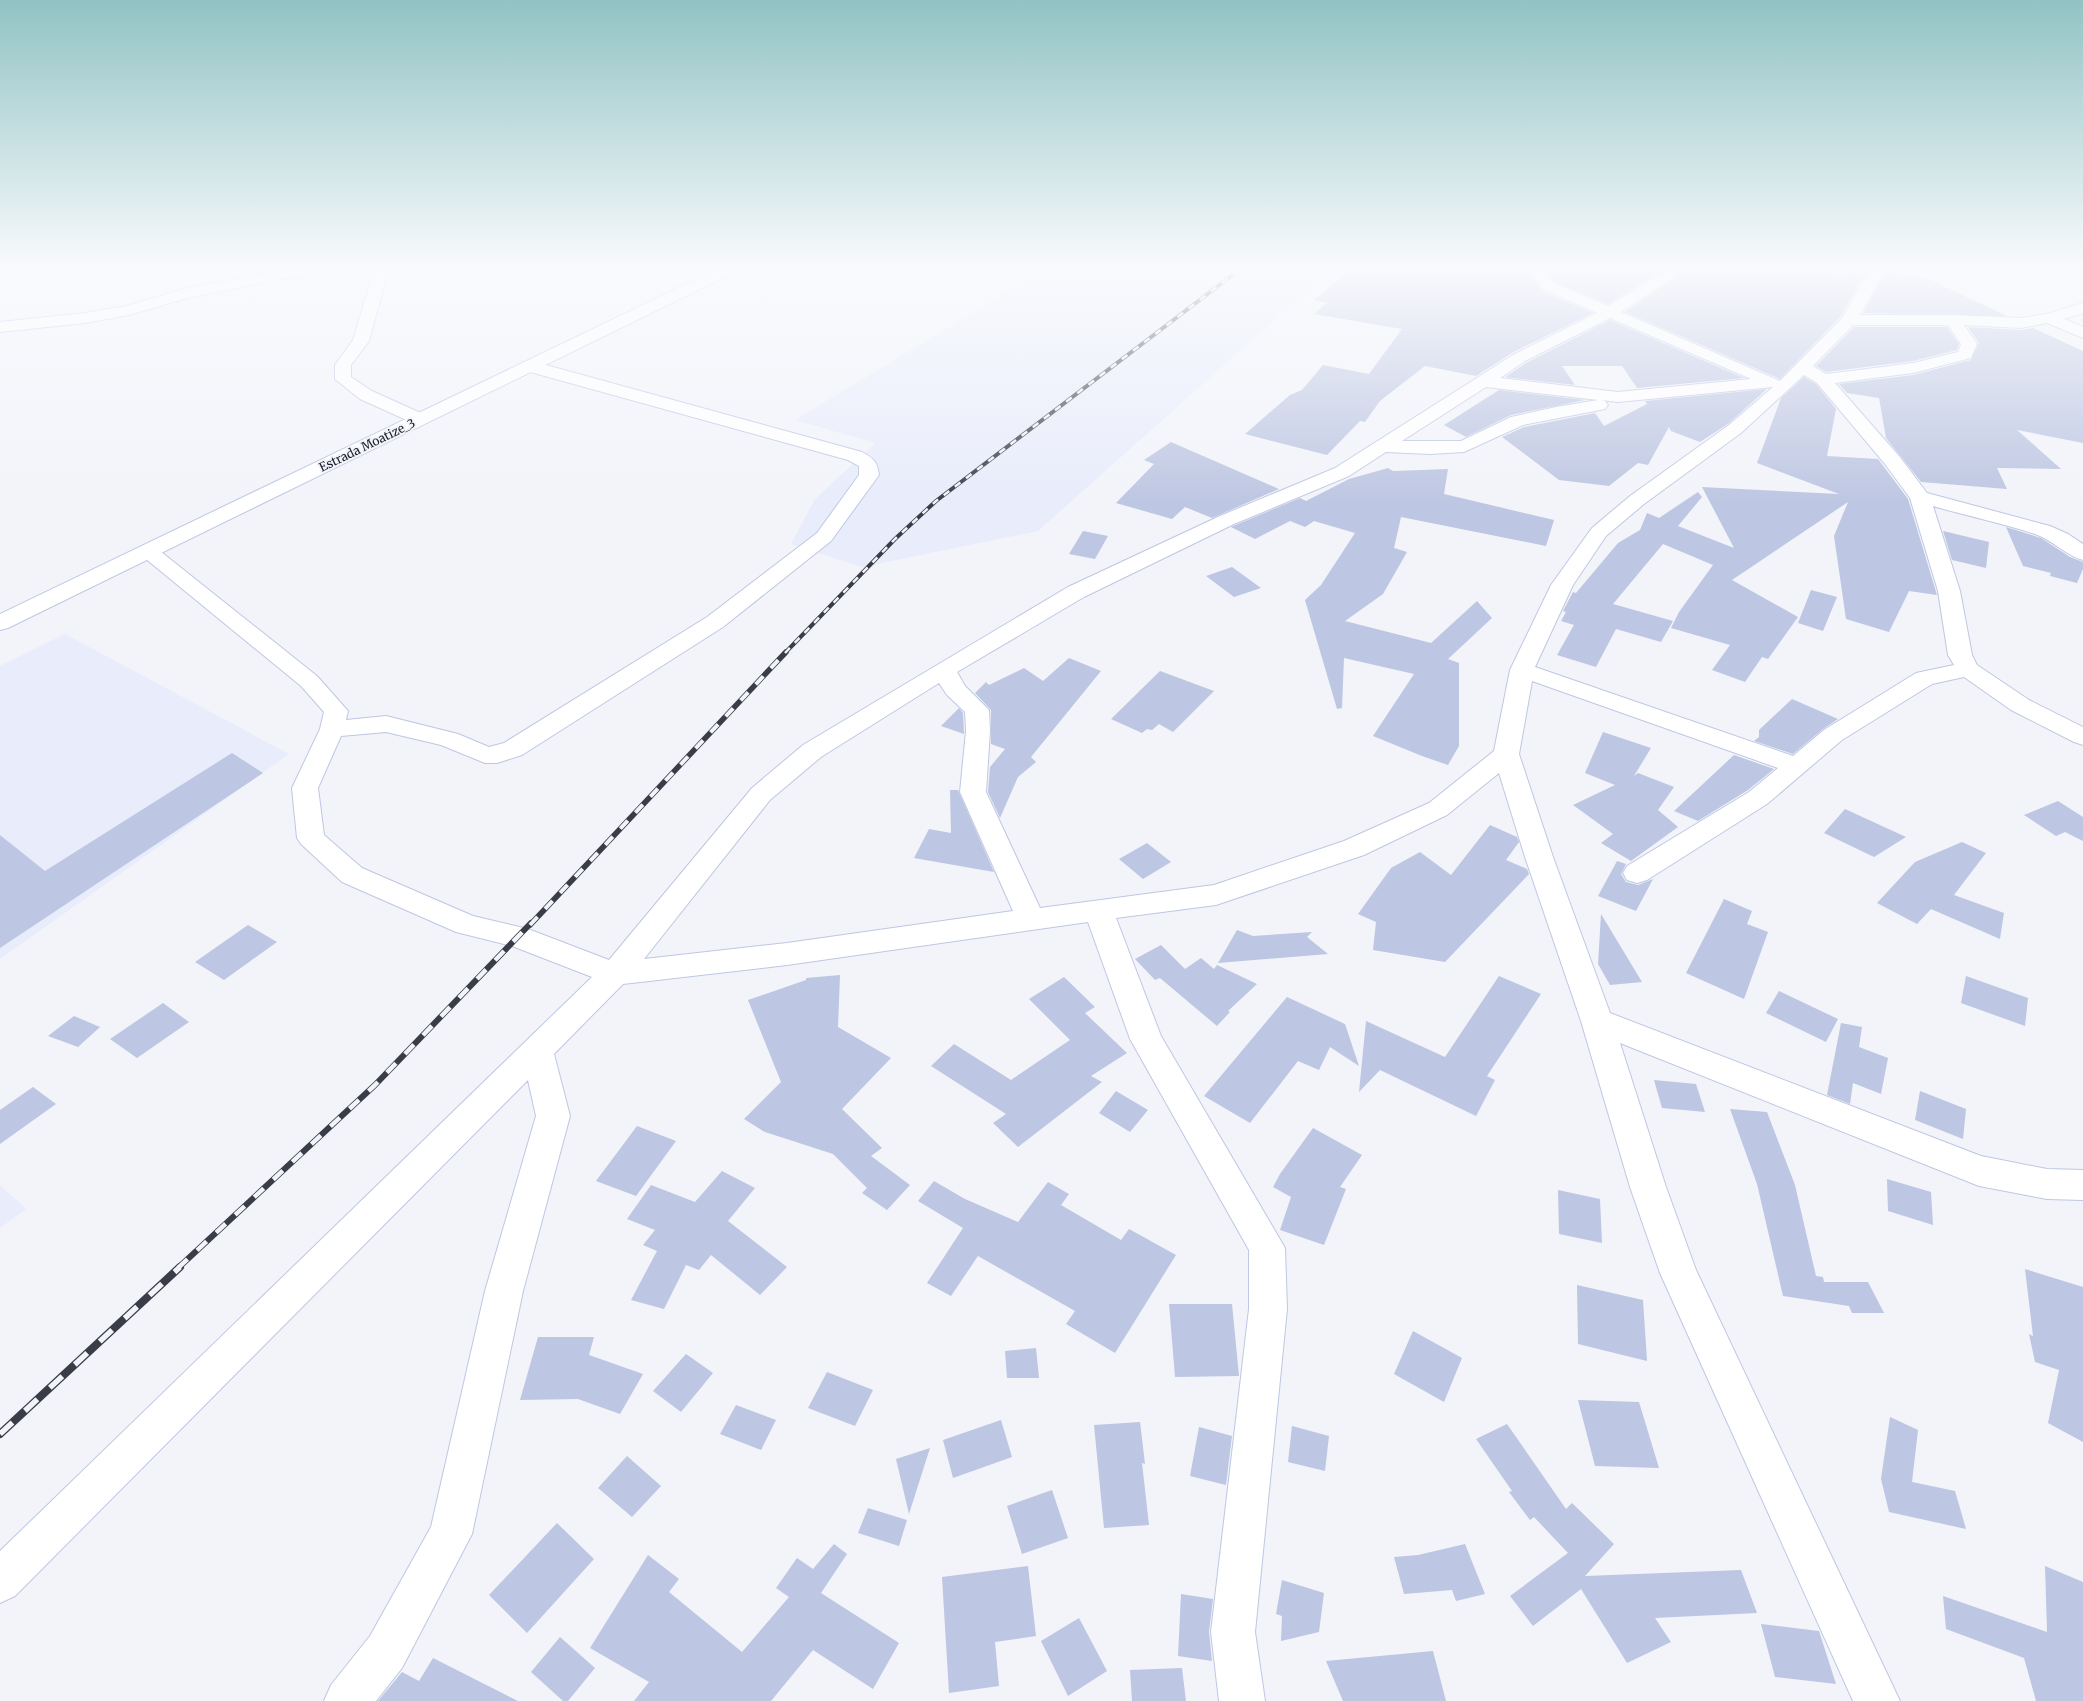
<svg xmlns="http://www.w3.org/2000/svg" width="2083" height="1701" viewBox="0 0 2083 1701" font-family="Merriweather,serif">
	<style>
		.built { fill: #e8ecfb }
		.building { fill: #bdc6e2 }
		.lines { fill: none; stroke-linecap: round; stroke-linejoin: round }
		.minor-casing { stroke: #bec7e3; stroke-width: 2 }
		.trunk-casing { stroke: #bec7e3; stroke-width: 2 }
		.minor { fill: #fff; fill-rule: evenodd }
		.trunk { fill: #fff; fill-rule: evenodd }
		.rail-far3-casing { stroke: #3a3d47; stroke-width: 4 }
		.rail-far2-casing { stroke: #3a3d47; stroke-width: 5.5 }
		.rail-far1-casing { stroke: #3a3d47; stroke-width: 6 }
		.rail-casing { stroke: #3a3d47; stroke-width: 8 }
		.rail-far3 { stroke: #f2f4fa; stroke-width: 2.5; stroke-dasharray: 7; stroke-linecap: butt }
		.rail-far2 { stroke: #f2f4fa; stroke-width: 4; stroke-dasharray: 11; stroke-linecap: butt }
		.rail-far1 { stroke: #f2f4fa; stroke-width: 4.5; stroke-dasharray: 13; stroke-linecap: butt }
		.rail { stroke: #f2f4fa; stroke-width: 5.5; stroke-dasharray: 17; stroke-linecap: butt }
		.labels { text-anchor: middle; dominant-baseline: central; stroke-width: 4; stroke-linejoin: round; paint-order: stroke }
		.far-street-label { font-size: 12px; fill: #191c27; stroke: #f2f4fa }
	</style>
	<rect width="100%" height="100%" fill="#f2f4fa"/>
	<path class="built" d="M1049 267H1334L1038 531 862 567 791 544 815 499 875 443 795 420Z
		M65 634 289 754 0 959V666Z
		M0 1185 26 1209 0 1228Z"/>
	<path class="building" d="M1353 267H1528L1542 291 1593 313 1512 353 1476 376 1425 366 1380 401 1365 422 1360 421 1327 455 1245 434 1290 395 1302 390 1323 365 1369 374 1402 329 1314 314 1327 303 1314 300Z
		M1546 267H1628L1642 270 1645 267H1668L1608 304 1555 282Z
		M1691 267H1812L1844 277 1850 267 1868 268 1841 316 1780 379 1625 312Z
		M1886 271 1928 279 2007 316 1863 313Z
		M1610 320 1744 378 1637 388 1622 366H1562L1575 385 1505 377 1526 363Z
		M1854 327H1947L1959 344 1957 350 1913 361 1826 372 1816 366Z
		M1968 327 2021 330 2033 328 2083 351V443L2017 430 2061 469 1997 468 2007 489 1921 482 1886 438 1879 398 1847 393 1839 384 1913 375 1971 360 1979 343Z
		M1804 377 1816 384 1836 409 1827 456 1878 459 1908 499 1937 595 1909 591 1889 632 1846 619 1834 536 1848 502 1732 580 1798 617 1768 659 1762 657 1745 682 1712 670 1730 645 1671 628 1679 612 1713 565 1663 544 1613 604 1673 621 1661 642 1616 629 1596 667 1557 655 1574 625 1561 621 1566 612 1563 611 1573 592 1576 593 1618 543 1640 530 1647 513 1659 518 1698 492 1702 497 1678 526 1734 548 1702 487 1839 494 1757 463 1781 398Z
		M1767 389 1728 424 1700 442 1671 431 1669 427 1648 465 1638 463 1609 486 1559 480 1502 437 1524 427 1595 413 1604 426 1647 404 1645 401Z
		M1499 390 1585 400 1511 415 1466 437 1444 425Z
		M1171 442 1279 489 1212 518 1185 507 1172 519 1116 503 1154 464 1144 460Z
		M1388 468 1393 471 1448 469 1444 494 1554 520 1546 546 1401 517 1394 548 1407 552 1383 594 1345 621 1431 643 1477 601 1492 618 1448 659 1459 663V746L1448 765 1422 756 1373 736 1414 674 1344 658 1342 708 1337 709 1305 600 1321 585 1355 533 1314 521 1305 527 1290 521 1255 539 1231 527 1300 498 1306 501 1349 479Z
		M2006 527 2041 538 2070 557 2083 562V569L2077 583 2050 576 2051 573 2023 566Z
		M1083 531 1108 536 1095 559 1069 554Z
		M1943 531 1989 542 1986 568 1952 560Z
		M1232 567 1261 588 1234 597 1206 576Z
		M1811 590 1837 597 1823 631 1798 623Z
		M1069 658 1101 671 1031 757 1036 762 1018 777 1000 818 988 792 990 767 1005 749 991 744V710L975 693 986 682 989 685 1024 668 1043 681Z
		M1160 671 1214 691 1173 732 1159 724 1152 730 1147 729 1142 733 1111 719Z
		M1792 699 1838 719 1823 729 1793 754 1754 741 1759 737V730Z
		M959 708 963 713 964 734 941 726Z
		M1603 732 1651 748 1634 776 1638 773 1674 787 1658 810 1678 827 1631 861 1601 843 1613 834 1573 805 1615 785 1585 773Z
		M232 753 263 773 0 948V835L45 871Z
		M1734 755 1774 769 1748 790 1698 821 1674 811Z
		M950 790H958L994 872 914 858 929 829 951 833Z
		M2058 801 2083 817V841L2065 832 2056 836 2024 815Z
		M1845 809 1906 837 1874 857 1824 833Z
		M1490 825 1517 837 1519 842 1506 860 1527 869 1529 874 1445 962 1373 950 1376 922 1358 914 1391 868 1420 852 1451 875Z
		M1962 842 1986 853 1954 895 2004 913 2000 939 1931 909 1917 924 1877 903 1915 862Z
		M1147 843 1171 862 1143 879 1119 859Z
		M1617 861 1626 864 1621 874 1626 882 1638 885 1653 879 1636 911 1598 896Z
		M1724 899 1752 911 1747 924 1768 932 1744 999 1686 973Z
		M1601 914 1642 982 1610 985 1598 964Z
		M248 925 277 942 224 980 195 962Z
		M1237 930 1253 936 1312 932 1307 937 1328 954 1218 963Z
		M1161 945 1185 969 1201 958 1214 969 1217 965 1257 984 1228 1011 1230 1012 1217 1026 1160 978 1155 980 1135 959Z
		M840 975 838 1027 891 1058 842 1109 882 1148 871 1156 910 1185 887 1210 862 1193 867 1188 833 1154 765 1132 744 1119 781 1082 748 1000 806 980V978Z
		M1499 976 1541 994 1487 1076 1495 1080 1476 1116 1380 1070 1359 1092 1366 1021 1445 1057Z
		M1966 976 2028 998 2025 1026 1961 1003Z
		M1064 977 1095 1007 1085 1013 1127 1053 1091 1076 1102 1082 1018 1147 993 1123 1006 1114 931 1066 954 1044 1011 1080 1070 1040 1029 999Z
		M1779 991 1838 1019 1826 1042 1766 1013Z
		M1287 997 1345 1024 1359 1066 1330 1047 1319 1070 1298 1061 1250 1123 1204 1096Z
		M163 1003 189 1022 137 1058 110 1039Z
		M74 1016 100 1027 78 1047 48 1036Z
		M1841 1023 1862 1027 1859 1047 1888 1058 1881 1094 1853 1083 1850 1104 1827 1095Z
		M1654 1080 1696 1084 1705 1112 1662 1108Z
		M33 1087 56 1104 0 1144V1110Z
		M1116 1091 1148 1110 1130 1132 1099 1113Z
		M1920 1091 1966 1109 1963 1139 1915 1120Z
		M1730 1109 1767 1112 1795 1185 1816 1276 1823 1277 1824 1282H1868L1884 1313H1852L1849 1306 1783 1296 1757 1184Z
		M637 1126 676 1141 636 1196 596 1181Z
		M1313 1128 1362 1155 1340 1187 1346 1189 1324 1245 1280 1230 1291 1197 1273 1187 1280 1174Z
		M722 1171 755 1188 728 1221 787 1267 760 1295 711 1255 699 1270 686 1265 664 1309 631 1300 657 1251 643 1245 655 1230 627 1219 651 1185 695 1202Z
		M1887 1179 1931 1192 1933 1225 1888 1211Z
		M934 1181 965 1199 1018 1222 1048 1182 1069 1194 1061 1205 1121 1240 1129 1229 1176 1255 1115 1353 1066 1324 1075 1311 978 1256 951 1296 927 1283 963 1228 918 1201Z
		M1558 1190 1600 1199 1602 1243 1559 1234Z
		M2025 1269 2083 1287V1442L2048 1423 2059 1370 2035 1362 2029 1334 2033 1336Z
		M1577 1285 1643 1300 1647 1361 1578 1344Z
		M1169 1304H1232L1239 1376 1175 1377Z
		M1413 1331 1462 1358 1444 1402 1394 1374Z
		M538 1337H594L589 1355 643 1374 620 1414 578 1399 520 1400Z
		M1036 1348 1039 1378H1007L1005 1351Z
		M686 1354 713 1373 681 1412 653 1391Z
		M827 1372 873 1390 855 1426 808 1408Z
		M1578 1400 1639 1402 1659 1468 1595 1466Z
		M736 1405 776 1420 761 1450 720 1434Z
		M1890 1417 1918 1430 1912 1482 1955 1491 1966 1529 1889 1512 1881 1479Z
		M1001 1420 1012 1457 953 1478 943 1440Z
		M1140 1422 1145 1464 1142 1463 1149 1525 1104 1528 1094 1425Z
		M1507 1424 1566 1509 1572 1503 1614 1544 1585 1576 1741 1570 1757 1613 1655 1618 1671 1642 1627 1663 1581 1589 1533 1626 1510 1596 1568 1553 1534 1517 1530 1520 1509 1492 1512 1491 1476 1439Z
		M1292 1426 1329 1436 1325 1471 1288 1462Z
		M1199 1427 1232 1436 1226 1485 1190 1476Z
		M930 1448 909 1514 896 1459Z
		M627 1456 661 1486 632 1517 598 1488Z
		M1052 1490 1068 1538 1022 1554 1007 1506Z
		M868 1508 907 1520 899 1546 858 1533Z
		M557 1523 594 1559 527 1633 489 1595Z
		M834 1544 847 1554 821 1593 899 1643 873 1689 813 1650 771 1701H634L649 1682 590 1648 648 1555 679 1579 669 1592 742 1652 789 1597 776 1588 797 1558 813 1569Z
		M1465 1544 1485 1594 1456 1601 1452 1590 1404 1594 1394 1557 1418 1555Z
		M1028 1566 1036 1636 995 1642 999 1686 949 1693 942 1577Z
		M2045 1566 2083 1582V1701H2036L2024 1658 1946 1629 1943 1596 2047 1632Z
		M1282 1580 1324 1593 1319 1632 1281 1641 1282 1616 1276 1614Z
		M1181 1594 1213 1599 1209 1632 1212 1661 1178 1656Z
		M1079 1618 1107 1671 1068 1696 1041 1641Z
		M1761 1624 1819 1631 1836 1684 1775 1677Z
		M560 1637 595 1668 568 1701H563L531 1672Z
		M1433 1651 1446 1701H1343L1326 1661Z
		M433 1658 518 1701H378L402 1672 419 1681Z
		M1182 1668 1186 1701H1132L1130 1670Z"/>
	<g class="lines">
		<defs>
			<path id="minor" d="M311 267H355L353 270 348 271 273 280 187 298 129 315 85 323 0 332V322L85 313 127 306 184 289 273 272Z
				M375 267H389L369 341 351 365V377L372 391 425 415 428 419 425 423 419 424 413 423 360 399 335 379V365L353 340Z
				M1530 267H1544L1554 283 1608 306 1672 267H1689L1621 312 1780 381 1843 317 1871 267H1885L1884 272 1860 315H1953L2021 318 2047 314 2083 303V313L2064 319 2083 327V338L2047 323 2021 328 1964 325 1977 344 1971 358 1913 373 1835 383 1899 456 1927 493 2050 526 2068 534 2083 544V560C2066 556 2053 540 2035 534 2002 523 1967 516 1933 506L1960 591 1972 655 1977 665 2029 700 2083 727V745L2074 742 2011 710 1964 677 1932 684 1842 740 1767 804 1647 880 1637 883 1627 880 1623 873 1627 866 1749 792 1778 768 1532 681 1519 754 1553 857 1610 1013 1981 1156 2047 1169 2083 1170V1200L2047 1199 1979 1186 1620 1043 1666 1187 1696 1270 1900 1701H1853L1660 1273 1630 1187 1581 1021 1525 857 1499 773 1447 815 1364 855 1216 905 1116 918 1161 1036 1285 1248 1287 1309 1255 1632 1265 1701H1219L1211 1632 1249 1309V1250L1130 1039 1088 922 787 965 623 984 554 1054 570 1116 523 1291 472 1534 402 1668 376 1701H324L331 1685 370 1636 431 1527 485 1291 536 1116 528 1080 15 1596 0 1603V1551L592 977 512 946 456 932 342 882 301 844 297 838 292 788 320 729 324 712 301 686 141 555 138 551 141 547 148 545 155 547 317 676 348 711 346 720 386 716 458 734 489 747 504 743 707 617 817 533 859 475V466L848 460 523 370 521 366 523 362H535L862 452C874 459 877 461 879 475L831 541 723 627 522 755 497 763H485L441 745 386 732 341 736 318 788 324 835 362 868 473 916 528 929 609 960 752 788 803 745 1068 587 1220 516 1335 468 1513 355 1597 313 1543 289ZM1610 318 1751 379 1618 392 1500 378 1525 361ZM1853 325H1948L1961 344 1958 352 1913 363 1859 370 1826 374 1813 366ZM1804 375 1817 383 1885 464 1910 498 1938 591 1948 655 1954 665 1916 673 1824 730 1793 756 1535 667 1573 585 1606 536 1644 504 1741 433ZM1486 387 1598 400 1556 407 1511 417 1461 441H1402ZM1773 387 1729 425 1630 496 1592 528 1551 585 1510 670 1494 751 1429 803 1344 841 1214 885 1040 908 986 792 990 731 989 710 965 686 957 672 1084 597 1234 524 1349 476 1386 452 1430 454 1464 452 1523 425 1605 409 1608 405 1605 401 1601 400 1618 402ZM939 683 947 695 965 712 966 731 960 792 1013 911 787 943 644 959 770 800 821 757Z"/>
			<path id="trunk" d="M722 267H741L739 270 8 628 0 630V614Z"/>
		</defs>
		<use href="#minor" class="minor-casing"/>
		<use href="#trunk" class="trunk-casing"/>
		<use href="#minor" class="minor"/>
		<use href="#trunk" class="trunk"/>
		<defs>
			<path id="rail-far3" d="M785 653 895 539 936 501 1243 267"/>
			<path id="rail-far2" d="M530 925 786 652"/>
			<path id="rail-far1" d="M178 1268 375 1085 531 923"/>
			<path id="rail" d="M0 1434 180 1267"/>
		</defs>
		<use href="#rail-far3" class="rail-far3-casing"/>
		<use href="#rail-far2" class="rail-far2-casing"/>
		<use href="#rail-far1" class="rail-far1-casing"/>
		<use href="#rail" class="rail-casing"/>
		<use href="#rail-far3" class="rail-far3"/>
		<use href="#rail-far2" class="rail-far2"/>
		<use href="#rail-far1" class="rail-far1"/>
		<use href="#rail" class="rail"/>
	</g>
	<linearGradient id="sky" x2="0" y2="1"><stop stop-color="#91c3c4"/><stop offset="0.53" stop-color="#f9fafd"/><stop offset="1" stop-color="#f9fafd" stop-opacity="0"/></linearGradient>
	<rect width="2083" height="505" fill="url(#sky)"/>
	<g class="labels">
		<g class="far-street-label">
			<text transform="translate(367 445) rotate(-26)">Estrada Moatize_3</text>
		</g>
	</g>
</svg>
